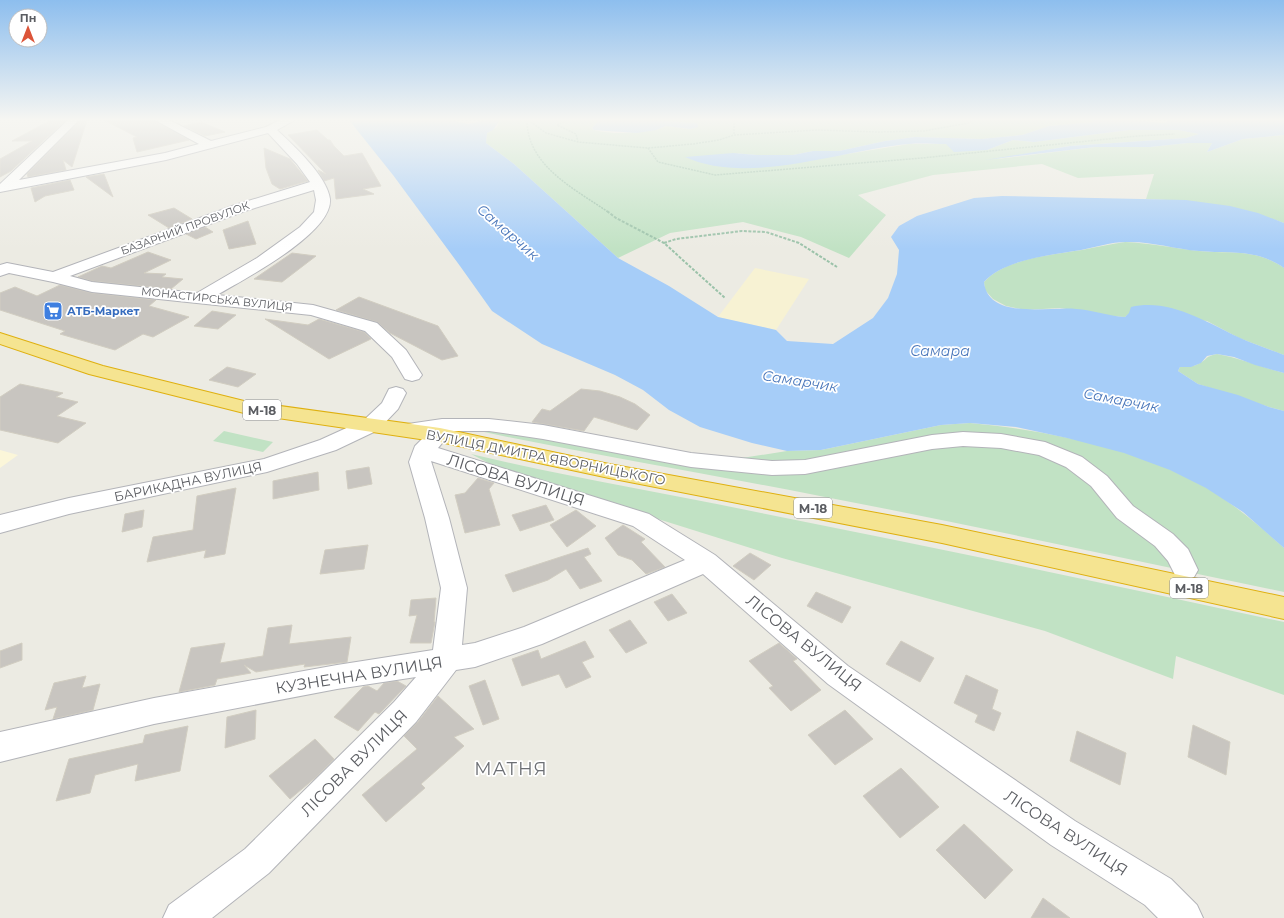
<svg xmlns="http://www.w3.org/2000/svg" width="1284" height="918" viewBox="0 0 1284 918" font-family="Montserrat,sans-serif">
	<style>
		.commercial { fill: #fbf6d9 }
		.green { fill: #c1e2c4 }
		.sand { fill: #f7f2d3 }
		.water { fill: #a6cdf8 }
		.building { fill: #c8c5c0; stroke: #d1cdc1 }
		.lines { fill: none; stroke-linecap: round; stroke-linejoin: round }
		.minor-casing { stroke: #b3b4b9; stroke-width: 2 }
		.highway-casing { stroke: #dfb010; stroke-width: 2 }
		.path-far1 { stroke: #9bc2a9; stroke-width: 1.5; stroke-dasharray: 2 1; stroke-linecap: butt }
		.path { stroke: #9bc2a9; stroke-width: 2; stroke-dasharray: 3 1.5; stroke-linecap: butt }
		.minor { fill: #fff; fill-rule: evenodd }
		.highway { fill: #f5e491; fill-rule: evenodd }
		.labels { text-anchor: middle; dominant-baseline: central; stroke-width: 3.5; stroke-linejoin: round; paint-order: stroke }
		.far-street-label { font-size: 11px; fill: #5b5d62; stroke: #fff }
		.far-shop-label { font-size: 11px; font-weight: bold; fill: #366cbe; stroke: #fff; text-anchor: start }
		.shield { fill: #fff; stroke: #8c8e91; stroke-width: 1 }
		.shield-label { font-size: 12px; font-weight: bold; fill: #5b5d62 }
		.street-label { font-size: 13px; fill: #5b5d62; stroke: #fff }
		.water-label { font-size: 14px; font-style: italic; fill: #4b77ba; stroke: #fff }
		.near-street-label { font-size: 16px; fill: #5b5d62; stroke: #fff }
		.near-quarter-label { font-size: 18px; letter-spacing: 1px; fill: #6c6f74; stroke: #fff }
	</style>
	<rect width="100%" height="100%" fill="#ecebe3"/>
	<path class="commercial" d="M0 450 18 455 0 468Z"/>
	<path class="green" d="M500 120H599L592 128 594 130C613 135 635 133 654 130 659 130 663 126 668 126 678 126 691 133 698 125L697 123 646 120H1091L1093 122 1049 126 1022 135 981 139 915 137 885 141 839 151H813L793 155H757L733 153 791 163 909 144H946L987 150 1013 140 1034 142 1129 130H1178L1200 134 1186 138 1069 146 997 159 1095 147H1150L1188 143H1212L1207 152 1243 139 1284 135V223C1240 207 1193 201 1146 199L1154 174 1078 178 1042 164 933 175 858 195 886 215 849 258 801 237 743 222 670 233 618 258 514 164 486 143 487 133 497 127Z
		M1125 242C1150 243 1173 248 1198 251 1230 254 1255 248 1284 268V355L1239 338 1207 321 1130 313 1125 317 1111 316 1060 308 1025 310 1006 306 993 299 985 290 984 282C1006 258 1052 255 1082 250 1097 247 1110 244 1125 242Z
		M1217 354C1240 358 1261 367 1284 373V411L1269 407 1198 384 1178 371 1180 367C1187 367 1194 367 1200 363 1209 358 1204 357 1217 354Z
		M970 423C1046 430 1141 449 1207 488 1235 505 1260 526 1284 548V592L1193 573 1083 464 997 437 810 463 729 460 787 451 821 450 941 425Z
		M470 429 501 431 742 469 963 443 1022 448 1079 470 1164 545 1181 570C1061 545 941 519 820 496 704 473 586 454 470 429Z
		M224 431 273 442 263 452 213 441Z
		M471 454C567 477 665 493 761 513 936 548 1110 584 1284 622V695L1176 656 1173 679 1045 631 782 558 502 470Z"/>
	<path class="sand" d="M755 268 809 279 776 330 718 317Z"/>
	<path class="water" d="M349 120H451L468 124 486 120H500L493 130 487 133 486 143 514 164 618 258 669 286 718 317 776 330 787 341 833 344 873 318 888 298 897 274 899 250 891 237 899 226 917 216 974 198 1002 196 1186 200 1230 206 1258 213 1284 223V268C1255 248 1230 254 1199 251 1174 249 1151 241 1126 242 1111 242 1096 247 1081 250 1052 255 1004 259 984 282 988 321 1051 306 1076 309 1093 310 1108 316 1125 317L1129 313 1131 307C1168 298 1205 321 1238 337 1253 344 1269 349 1284 355V373L1255 365 1234 357 1217 354 1207 356 1201 363 1191 367H1180L1178 371 1198 384 1238 395 1269 407 1284 411V548L1243 512 1206 488 1170 470 1124 453 1067 438 1016 427 970 423 941 425 821 450 787 451 752 443 700 427 669 410 643 390 615 375 542 344 492 311 460 266 393 175Z
		M599 120H646L697 123 698 125V127L690 129 666 126 656 130 637 133 594 130 592 128Z
		M1091 120H1131L1164 123 1169 120H1284V135L1243 139 1207 152 1212 143H1188L1150 147H1095L985 160 1070 146 1186 138 1199 134 1178 130H1129L1034 142 1013 140 987 150 954 152 946 144C934 144 921 143 909 144 841 150 749 186 685 157L733 153 757 155H793L813 151H839L885 141 915 137 981 139 1022 135 1049 126 1093 122Z"/>
	<path class="building" d="M51 120H66L11 171 0 177V159L32 141H12Z
		M80 120H87L72 167 63 160 66 170 28 177 27 174Z
		M104 120H154L189 140 137 152 133 138 137 137Z
		M201 122 225 132 205 136 184 126Z
		M317 130 328 140H330L334 146 344 156 362 153 381 186 363 189 374 194 336 199 334 178 324 181 318 170 326 174 288 135Z
		M264 148 290 159 308 181 280 189 272 184 266 168Z
		M104 174 113 197 86 177Z
		M70 180 74 190 45 196 35 202 31 188Z
		M174 208 192 219 169 228 148 215Z
		M248 221 256 244 229 249 223 230Z
		M205 227 213 232 196 239 186 234Z
		M148 252 171 260 144 273 166 274 162 277 183 279 171 289 92 281 78 277 102 266 111 268Z
		M292 253 316 256 282 282 254 279Z
		M60 285 92 293 156 300 149 306 189 317 153 337 143 334 115 350 60 334 65 331 0 310V293L15 287 37 296Z
		M359 297 438 326 458 356 442 360 390 333 377 322 336 310Z
		M212 311 236 315 218 329 194 326Z
		M265 319 308 325 319 319 364 332 371 339 329 359Z
		M227 367 256 374 238 387 209 380Z
		M20 384 63 393 56 397 78 402 57 416 86 423 58 443 0 430V397Z
		M581 389 600 391 620 397 635 404 650 415 637 430 594 417 584 431 532 422 542 409 550 411Z
		M369 467 372 484 348 489 346 471Z
		M318 472 319 490 273 499V481Z
		M478 478 494 483 489 489 500 525 465 533 455 495 465 493Z
		M236 488 225 554 204 558 206 550 147 562 153 537 193 530 197 496Z
		M546 505 554 520 520 531 512 515Z
		M144 510 142 527 122 532 125 514Z
		M576 510 596 526 567 547 550 525Z
		M623 525 645 539 641 542 665 567 646 574 632 560 618 555 605 538Z
		M368 545 364 569 320 574 325 550Z
		M588 548 591 554 584 557 602 581 580 589 566 569 548 580 513 592 505 575Z
		M750 553 771 565 754 580 733 566Z
		M816 592 851 607 842 623 807 606Z
		M672 594 687 613 668 621 654 602Z
		M436 598 434 622H435L431 643H410L417 615 409 616 411 600Z
		M630 620 647 643 626 653 609 630Z
		M292 625 289 644 351 637 347 662 304 667 305 664 256 672 244 665 251 673 217 679 215 685 179 692 191 648 225 643 220 663 263 656 268 628Z
		M585 641 594 657 582 662 591 677 566 688 559 674 522 686 512 659 538 650 541 659Z
		M901 641 934 658 920 682 886 664Z
		M22 643V660L0 668V651Z
		M779 643 797 659 793 661 821 690 791 711 769 688 773 686 749 661Z
		M966 675 998 690 992 709 1001 713 994 731 975 722 978 715 954 703Z
		M86 676 82 688 100 684 93 710 53 719 57 707 45 710 54 683Z
		M485 680 499 719 483 725 469 686Z
		M397 681 406 686 379 714 375 712 358 731 334 717 363 687 368 686 377 691 384 683Z
		M438 696 474 729 454 737 464 746 421 784 425 788 386 822 362 795 417 749 404 736 417 723Z
		M256 710 255 739 225 748 227 717Z
		M845 710 873 739 835 765 808 735Z
		M1193 725 1230 742 1226 775 1188 757Z
		M188 726 180 771 135 781 138 764 95 775 90 793 56 801 69 759 143 743 145 735Z
		M1077 731 1126 753 1120 785 1070 761Z
		M315 739 334 759 315 778 290 799 269 776Z
		M901 768 939 807 900 838 863 796Z
		M964 824 1013 870 985 899 936 850Z
		M1043 898 1070 918H1031Z"/>
	<g class="lines">
		<defs>
			<path id="minor" d="M68 120H79L19 180 165 153 199 144 155 120H169L211 141 266 127 280 120H295L277 130C294 146 327 176 330 199 333 233 243 280 217 295L313 305 377 323 406 350 422 375 419 379 412 381 405 379 392 357 365 331 311 315 92 292 53 282 9 273 0 276V265L7 263 53 272 235 205 310 182 297 164 268 133 166 160 0 192V184ZM314 190 316 200 314 212 300 227 257 258 197 293 92 282 70 276 245 211Z
				M396 387 403 389 406 393 398 409 378 430 336 450 267 472 69 514 0 533V515L69 498 264 459 320 440 364 420 382 403 389 389Z
				M442 419H489L543 425 691 453 772 461 805 460 932 435 963 432 1001 434 1045 442 1082 457 1107 476 1133 506 1173 534 1188 549 1198 570 1194 577 1185 580 1176 577 1168 561 1155 546 1117 518 1091 486 1066 467 1039 455 1001 448 963 446 932 449 805 474 772 475 691 467 543 439 489 431H442L408 436 401 435 397 430 401 425Z
				M432 435 440 437 443 442 438 448 649 514 715 555 848 666 1075 821 1171 879 1197 905 1203 918H1158L1145 905 1051 845 828 684 703 574 542 644 475 667 456 670 416 722 269 873 212 918H163L169 905 245 849 394 702 416 677 337 689 154 724 0 762V732L154 698 337 665 433 650 441 588 425 518 409 462 415 446 424 437ZM431 461 633 526 685 560 524 627 475 643 462 645 467 588 449 518Z"/>
			<path id="highway" d="M0 333 103 366 244 401 440 428 609 464 942 525 1284 597V619L942 543 609 478 440 442 244 413 89 374 0 344Z"/>
		</defs>
		<use href="#minor" class="minor-casing"/>
		<use href="#highway" class="highway-casing"/>
		<path class="path-far1" d="M527 120C527 166 575 189 608 212
			M528 120 546 133 578 142 648 148 693 144 719 140 734 135 817 130 878 132 924 131 968 123 973 120
			M567 120 557 125 576 134 578 142
			M734 120V135
			M648 148 658 162 715 175 922 158 1137 136 1175 134"/>
		<path class="path" d="M607 211 616 218 664 243 725 298
			M664 243 676 239 742 231 766 232 799 243 837 267"/>
		<use href="#minor" class="minor"/>
		<use href="#highway" class="highway"/>
	</g>
	<linearGradient id="sky" x2="0" y2="1"><stop stop-color="#8dbeee"/><stop offset="0.48" stop-color="#f6f6f2"/><stop offset="1" stop-color="#f6f6f2" stop-opacity="0"/></linearGradient>
	<rect width="1284" height="249" fill="url(#sky)"/>
	<defs>
		<symbol id="supermarket-square" viewBox="-11 -11 22 22"><rect x="-9" y="-9" width="18" height="18" rx="4" fill="#3f7fe0" stroke="#fff"/><path d="M-6-5.5h2.5l.6 2H6L4.5 2H-2.5L-4.4-4H-6ZM-1.5 3.2a1.3 1.3 0 1 0 .1 0ZM3 3.2a1.3 1.3 0 1 0 .1 0Z" fill="#fff"/></symbol>
	</defs>
	<g fill-rule="evenodd">
		<use href="#supermarket-square" x="42" y="300" width="22" height="22"/>
	</g>
	<g class="labels">
		<g class="far-street-label">
			<text transform="translate(185 228) rotate(-20)">БАЗАРНИЙ ПРОВУЛОК</text>
			<text transform="translate(217 299) rotate(6)">МОНАСТИРСЬКА ВУЛИЦЯ</text>
		</g>
		<g class="far-shop-label">
			<text x="67" y="311">АТБ-Маркет</text>
		</g>
		<g class="shield">
			<rect x="243" y="400" width="38" height="20" rx="3"/>
			<rect x="794" y="498" width="38" height="20" rx="3"/>
			<rect x="1170" y="578" width="38" height="20" rx="3"/>
		</g>
		<g class="shield-label">
			<text x="262" y="410">М-18</text>
			<text x="813" y="508">М-18</text>
			<text x="1189" y="588">М-18</text>
		</g>
		<g class="street-label">
			<text transform="translate(546 457) rotate(11)">ВУЛИЦЯ ДМИТРА ЯВОРНИЦЬКОГО</text>
			<text transform="translate(188 481) rotate(-12)">БАРИКАДНА ВУЛИЦЯ</text>
		</g>
		<g class="water-label">
			<text transform="translate(508 232) rotate(41)">Самарчик</text>
			<text x="940" y="351">Самара</text>
			<text transform="translate(800 381) rotate(9)">Самарчик</text>
			<text transform="translate(1121 400) rotate(11)">Самарчик</text>
		</g>
		<g class="near-street-label">
			<text transform="translate(516 480) rotate(17)">ЛІСОВА ВУЛИЦЯ</text>
			<text transform="translate(804 643) rotate(39)">ЛІСОВА ВУЛИЦЯ</text>
			<text transform="translate(359 675) rotate(-9)">КУЗНЕЧНА ВУЛИЦЯ</text>
			<text transform="translate(354 763) rotate(-45)">ЛІСОВА ВУЛИЦЯ</text>
			<text transform="translate(1066 833) rotate(33)">ЛІСОВА ВУЛИЦЯ</text>
		</g>
		<g class="near-quarter-label">
			<text x="511" y="769">МАТНЯ</text>
		</g>
	</g>
	<g transform="translate(28 28)"><circle r="19" fill="#ffffff" stroke="#bdbec0"/>
	<path d="M0-3L7 15L0 10L-7 15Z" fill="#dc5439"/>
	<text y="-6" font-size="11" font-weight="bold" text-anchor="middle" fill="#5b5d62">Пн</text>
	</g>
</svg>
